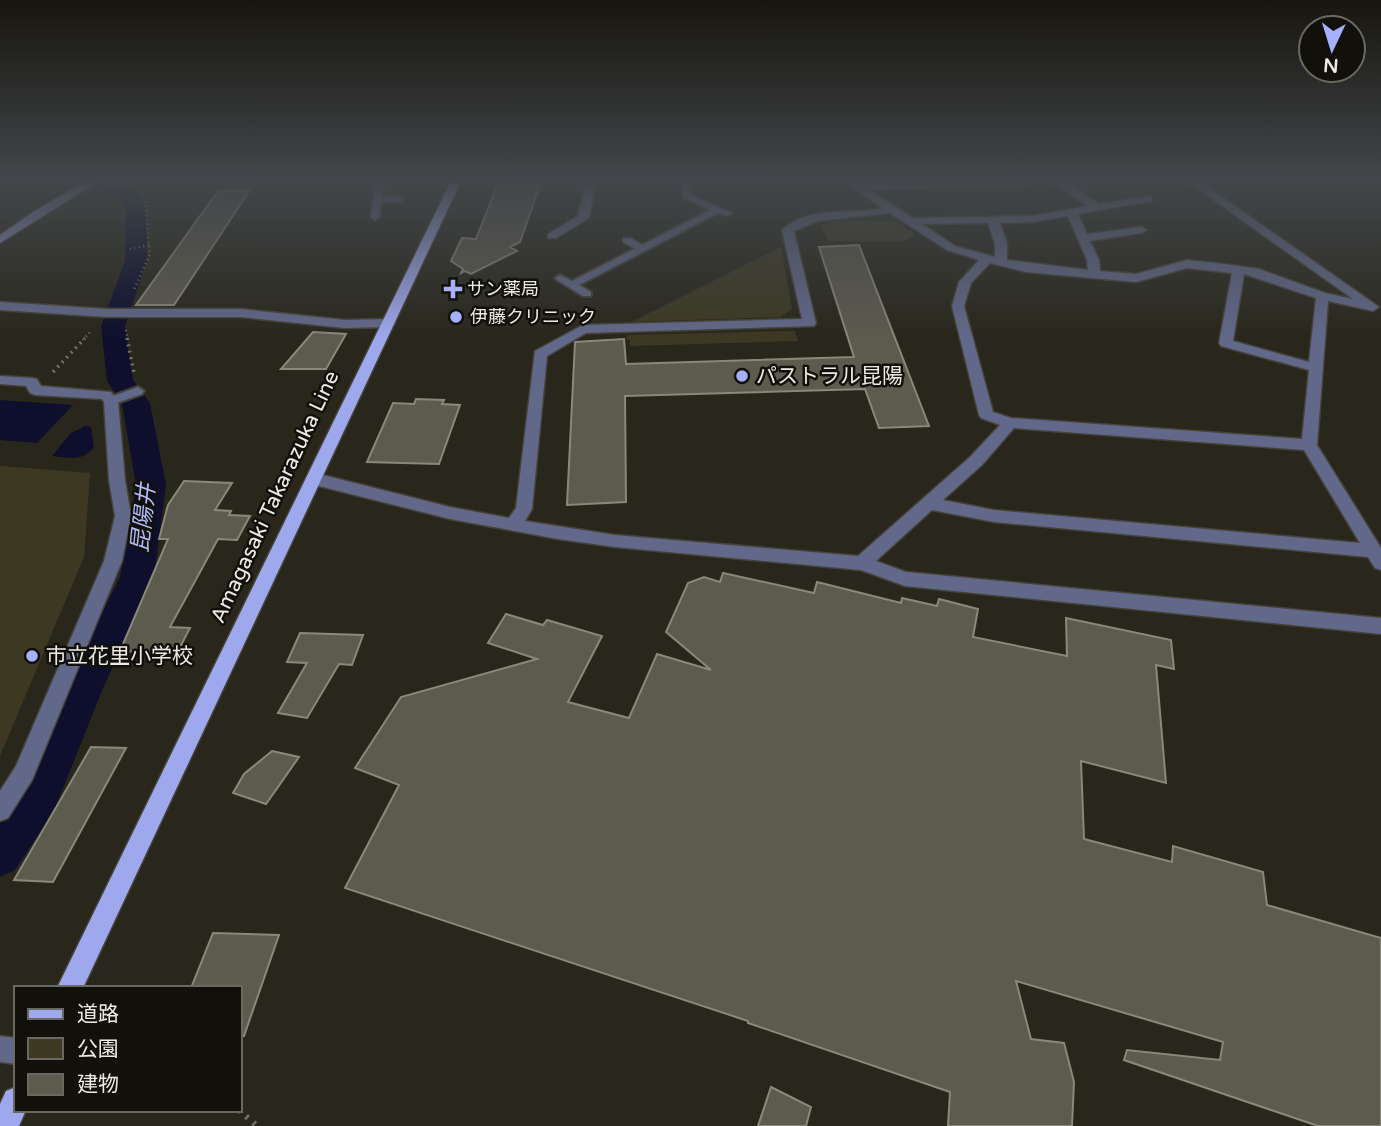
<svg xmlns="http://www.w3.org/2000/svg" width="1381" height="1126" viewBox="0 0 1381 1126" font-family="'Varela Round','Noto Sans JP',sans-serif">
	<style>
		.green { fill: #3c3822 }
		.water { fill: #0d0f2c }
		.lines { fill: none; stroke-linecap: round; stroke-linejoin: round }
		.canal { fill: #0d0f2c; fill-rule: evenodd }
		.building { fill: #5d5a4e; stroke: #8a887a; stroke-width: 2 }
		.lane-casing { stroke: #444238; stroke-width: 4 }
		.street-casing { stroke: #444238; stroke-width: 3 }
		.secondary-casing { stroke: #444238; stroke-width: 3 }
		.primary-casing { stroke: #444238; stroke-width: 3 }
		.path-far2 { stroke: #747268; stroke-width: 2.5; stroke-dasharray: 1 3.5; stroke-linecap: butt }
		.path-far1 { stroke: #747268; stroke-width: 3.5; stroke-dasharray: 2 4.5; stroke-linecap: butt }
		.path { stroke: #747268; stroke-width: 6; stroke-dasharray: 2.5 7; stroke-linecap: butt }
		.lane { fill: #626889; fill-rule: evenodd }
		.street { fill: #626889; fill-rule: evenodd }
		.secondary { fill: #848cc2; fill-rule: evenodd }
		.primary { fill: #9ea8ed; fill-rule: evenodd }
		.poi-dot { fill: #a5b1fc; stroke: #11100b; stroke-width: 2.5 }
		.labels { text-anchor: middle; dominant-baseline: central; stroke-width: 5; stroke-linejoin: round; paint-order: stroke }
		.far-poi-label { font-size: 18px; fill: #ecebe3; stroke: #11100b; text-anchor: start }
		.poi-label { font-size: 21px; fill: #ecebe3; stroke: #11100b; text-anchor: start }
		.street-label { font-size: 21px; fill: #ecebe3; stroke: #11100b }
		.water-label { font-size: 23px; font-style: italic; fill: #b0baf8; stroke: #11100b }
	</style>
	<rect width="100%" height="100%" fill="#29271c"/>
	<path class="green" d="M837 220 896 221 917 236 899 242 828 241 822 225Z
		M781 247 792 309 780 317 631 322Z
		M795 331 798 341 630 346V340L626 339 627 335Z
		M0 466 90 473 84 557 0 756Z"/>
	<path class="water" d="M0 400 73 405 37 443 0 440Z
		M85 426 91 427 94 447C83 462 69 458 52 456L71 433Z"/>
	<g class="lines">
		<path class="canal" d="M88 181 127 185 140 196 146 209 147 261 125 326 133 380 150 403 166 485 154 577 103 688 54 811 15 870 0 877V818L24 783 65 688 120 577 136 485 122 404 107 381 101 326 125 261 126 209C120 192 104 192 89 188L86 184Z"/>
	</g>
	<path class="building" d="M540 185 520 242 510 247 517 251 471 274 465 271 461 273 463 269 451 261 462 238 476 239 497 186Z
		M250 190 174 305H136L218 191Z
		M859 245 929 426 879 428 865 389 625 396 626 502 567 505 575 342 624 339 626 364 854 357 819 247Z
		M313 332 346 334 326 369H281Z
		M416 399 444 400 442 404 460 405 439 464 367 462 393 403 414 404Z
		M184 481 232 483 215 510 231 511 229 515 250 516 237 540 218 539 170 627 190 628 177 653 120 651 168 539H159L168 505Z
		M723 573 814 593 817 582 901 603 902 598 937 606 939 599 978 609 973 637 1067 656 1066 618 1171 640 1174 669 1156 665 1166 783 1081 761 1084 839 1172 862 1173 846 1263 872 1267 905 1381 938V1126H1318L1124 1060 1127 1050 1220 1060 1223 1042 1016 981 1031 1039 1064 1043 1074 1082 1072 1126H948L950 1092 748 1023V1021L345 888 399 785 355 768 401 697 537 659 488 643 506 614 543 625 547 620 602 636 568 702 629 718 657 654 711 670 666 632 688 583 704 577 720 582Z
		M300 633 363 635 352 665 339 664 307 718 278 713 307 663 287 662Z
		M91 747 126 748 53 882 14 880Z
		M272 751 299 757 266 804 233 793 244 774Z
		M213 933 279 935 244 1036H240V988H191Z
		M771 1087 811 1107 806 1126H758Z"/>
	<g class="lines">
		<defs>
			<path id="lane" d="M376 181H384L382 197 399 196 403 199 399 202H381L379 217 375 220 371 217Z
				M686 181H694L690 188 691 195 720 208V212L579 285 591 292V296H583L557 280 555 278 560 275 572 281 710 210 684 198 682 188Z
				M138 387 144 391 142 394 111 405 105 401 107 398Z"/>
			<path id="street" d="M586 181H596L589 218 556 238H548V234L578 216Z
				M844 181H1032L1009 187 868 189 913 218 1031 216 1088 206 1052 181H1065L1099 204 1148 196 1152 197V201L1078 214 1087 234 1141 227 1147 230 1141 233 1090 241 1099 260 1100 271 1136 274 1187 260 1224 264 1259 269 1325 293 1353 299 1187 181H1199L1379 307 1373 311 1328 301 1317 445 1381 548V570L1375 568 1368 557 994 522 932 510 876 561 906 572 1381 618V634L905 586 861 570 615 547 558 539 450 519 315 485 307 479 315 473 450 507 509 518 516 508 535 351 583 325 802 319 782 230C810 205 849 215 882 208ZM890 213 947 250 979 260 959 282 952 306 979 415 981 418 1000 425 970 457 858 556 615 535 525 521 532 509 547 356 586 333 814 326 816 323 794 231 818 221ZM1068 216 1087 260 1088 270 1007 260V244L1000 223 1031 222ZM988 223 995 244V257L955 246 922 224ZM990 263 1026 272 1136 282 1187 268 1232 273 1219 343 1221 346 1309 370 1302 439 1011 418 993 412 964 306 971 283ZM1244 274 1316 298 1309 362 1233 341ZM1014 428 1304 450 1360 543 994 510 943 500 982 465Z
				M717 207 733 213 727 216 712 210Z
				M623 238H631L647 248 637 250 623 242Z
				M0 302 107 309H241L345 320 388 319 395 323 388 327 345 328 241 317H107L0 310Z
				M0 376 32 378 37 379 41 386 111 392 118 401 125 480 131 516 122 561 32 780 8 818 0 821V791L16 766 104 561 115 516 109 480 104 402 102 399 35 395 30 393 26 386 0 384Z
				M0 1036 16 1038V1064L0 1062Z"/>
			<path id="secondary" d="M86 181H99L0 243V235L33 212Z"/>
			<path id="primary" d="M451 181H461L83 988H57Z
				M16 1087V1110H26L19 1126H0V1104L6 1091Z"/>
		</defs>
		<use href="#lane" class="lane-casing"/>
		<use href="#street" class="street-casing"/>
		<use href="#secondary" class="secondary-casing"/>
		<use href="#primary" class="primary-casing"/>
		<path class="path-far2" d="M111 183 133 189 140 193 145 202 150 254 133 292
			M130 249 149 245
			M126 330 128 340
			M83 340 90 332"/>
		<path class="path-far1" d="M127 338 134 373
			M53 372 85 338"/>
		<path class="path" d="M239 1110 257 1126"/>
		<use href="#lane" class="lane"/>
		<use href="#street" class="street"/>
		<use href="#secondary" class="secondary"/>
		<use href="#primary" class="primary"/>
	</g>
	<linearGradient id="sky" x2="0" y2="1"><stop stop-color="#17150f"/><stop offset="0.53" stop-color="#43474b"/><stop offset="1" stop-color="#43474b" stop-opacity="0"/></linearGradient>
	<rect width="1381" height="339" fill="url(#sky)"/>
	<g class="poi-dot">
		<path d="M449.5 278.5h7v7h7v7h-7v7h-7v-7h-7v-7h7z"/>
		<circle cx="456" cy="317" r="7"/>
		<circle cx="742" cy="376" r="7"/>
		<circle cx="32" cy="656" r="7"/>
	</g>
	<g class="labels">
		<g class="far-poi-label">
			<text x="467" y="289">サン薬局</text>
			<text x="470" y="317">伊藤クリニック</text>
		</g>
		<g class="poi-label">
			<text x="756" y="376">パストラル昆陽</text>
			<text x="46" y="656">市立花里小学校</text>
		</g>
		<g class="street-label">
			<text transform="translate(275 497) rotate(-65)">Amagasaki Takarazuka Line</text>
		</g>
		<g class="water-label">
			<text transform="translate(144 518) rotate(-84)">昆陽井</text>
		</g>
	</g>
	<rect x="14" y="986" width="228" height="126" fill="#11100b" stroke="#696861" stroke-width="2"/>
	<rect x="28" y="1009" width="35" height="10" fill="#9ea8ed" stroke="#696861" stroke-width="2"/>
	<text x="77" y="1021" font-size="21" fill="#ecebe3">道路</text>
	<rect x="28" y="1038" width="35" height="21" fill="#3c3822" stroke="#696861" stroke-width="2"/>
	<text x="77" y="1056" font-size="21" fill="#ecebe3">公園</text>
	<rect x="28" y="1074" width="35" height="21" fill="#5d5a4e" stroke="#696861" stroke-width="2"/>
	<text x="77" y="1091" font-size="21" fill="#ecebe3">建物</text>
	<g transform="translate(1332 49) rotate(184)"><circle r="33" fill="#11100b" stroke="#696861" stroke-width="2"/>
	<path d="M0-5L12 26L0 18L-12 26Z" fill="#a5b1fc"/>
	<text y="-10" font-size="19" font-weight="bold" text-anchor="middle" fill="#ecebe3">N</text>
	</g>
</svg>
